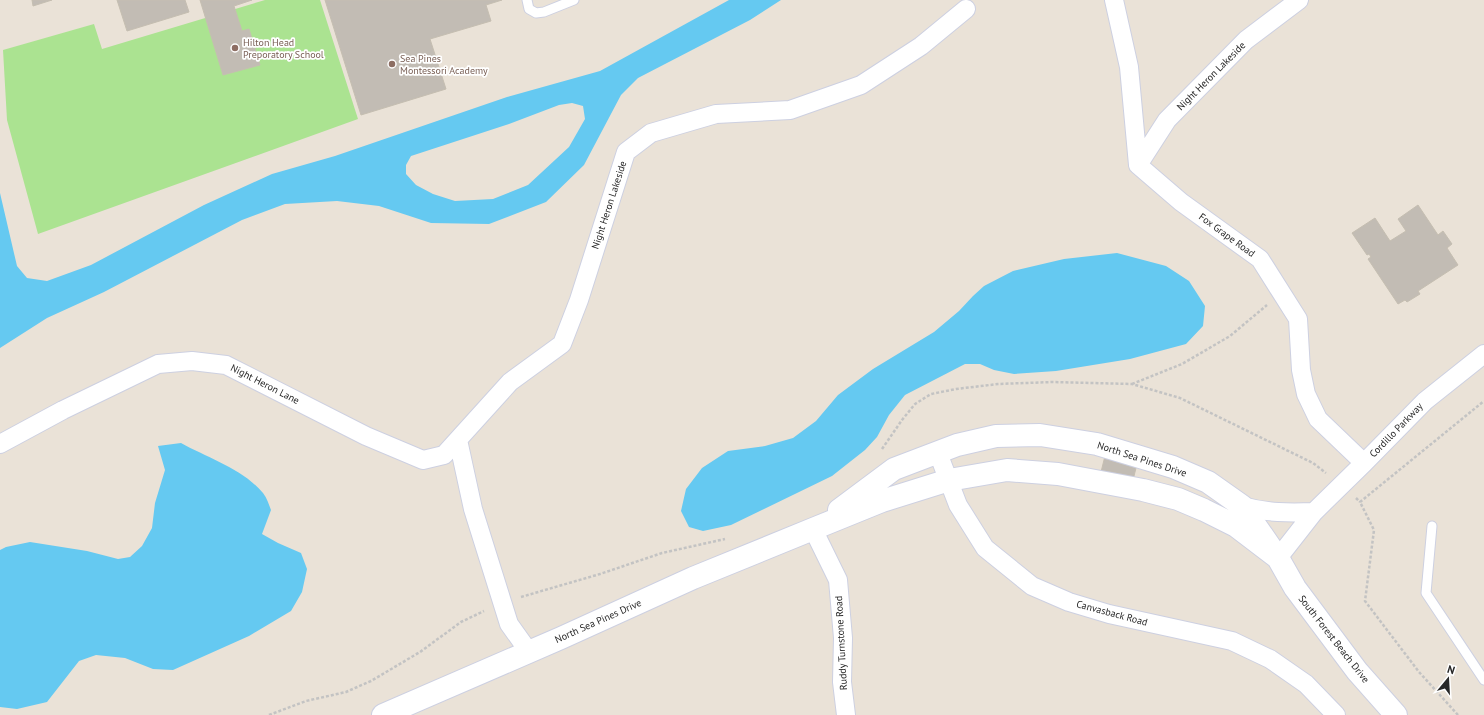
<svg xmlns="http://www.w3.org/2000/svg" width="1484" height="715" viewBox="0 0 1484 715" font-family="'PT Sans',sans-serif">
	<style>
		.green { fill: #abe391 }
		.water { fill: #65c9f1; fill-rule: evenodd }
		.building { fill: #c2bcb4; stroke: #c5beb1 }
		.lines { fill: none; stroke-linecap: round; stroke-linejoin: round }
		.lane-casing { stroke: #cdd0e1; stroke-width: 11 }
		.street-casing { stroke: #cdd0e1; stroke-width: 20 }
		.secondary-casing { stroke: #cdd0e1; stroke-width: 24 }
		.path { stroke: #c3c3c3; stroke-width: 2.5; stroke-dasharray: 3 2; stroke-linecap: butt }
		.lane { stroke: #fff; stroke-width: 9 }
		.street { stroke: #fff; stroke-width: 18 }
		.secondary { stroke: #fff; stroke-width: 22 }
		.education-dot { fill: #8d6e63; stroke: #fff; stroke-width: 1.5 }
		.labels { text-anchor: middle; dominant-baseline: central; stroke-width: 3.5; stroke-linejoin: round; paint-order: stroke }
		.education-label { font-size: 10px; fill: #785e54; stroke: #fff; text-anchor: start }
		.street-label { font-size: 10px; fill: #272727; stroke: #fff }
	</style>
	<rect width="100%" height="100%" fill="#eae2d7"/>
	<path class="green" d="M265 0H320L358 119 38 234 7 120 3 50 94 24 102 49Z"/>
	<path class="water" d="M729 0H781L750 20 638 78 621 95 584 165 546 202 489 224 431 223 379 206 337 201 285 204 242 220 104 292 47 318 0 348V193L17 266 27 278 47 281 91 265 204 205 272 174 335 156 507 97 600 71ZM572 103 583 106 585 119 569 147 528 185 493 199 455 201 433 194 416 185 406 174V165L411 156 509 124 559 105Z
		M1117 253 1166 266 1189 281 1205 306 1203 326 1186 344 1130 359 1056 371 1014 374 994 370 980 364H965L905 395 889 415 877 437 865 450 832 476 731 525 703 531 689 527 681 511 686 489 702 468 728 451 765 446 793 438 816 421 838 395 873 369 934 332 959 311 973 296 984 286 1013 271 1064 259Z
		M181 443C208 458 243 469 263 493 267 498 269 505 271 510L262 534 278 543 301 553 307 569 302 592 291 611 249 636 173 670 153 669 125 658 96 655 79 661 47 702 17 709 0 707V550L6 547 30 542 87 551 118 559 130 557 142 546 152 528 155 503 165 470 158 446Z"/>
	<path class="building" d="M32 0H52L33 6Z
		M117 0H185L189 12 127 31Z
		M200 0H252L234 6 242 31 249 29 260 65 223 75Z
		M325 0H502L486 5 491 21 430 39 446 89 361 115Z
		M1418 205 1438 235 1443 231 1452 244 1447 248 1458 265 1418 291 1420 294 1407 302 1405 300 1398 304 1368 259 1371 257 1369 254 1367 255 1352 233 1375 218 1390 241 1406 231 1398 219Z
		M1106 452 1138 460 1133 480 1101 472Z"/>
	<g class="lines">
		<defs>
			<path id="lane" d="M527 0 529 9 536 13 544 12 574 0
				M1432 526 1426 593 1484 680"/>
			<path id="street" d="M1114 0 1129 67 1138 165 1181 202 1260 259 1298 319 1301 370 1306 394 1318 419 1364 463
				M1138 165 1167 120 1246 40 1299 0
				M458 440 473 509 509 624 529 652
				M0 444 63 410 158 364 192 361 226 365 366 436 423 460 444 455 510 382 562 344 579 300 626 152 651 133 716 114 790 110 861 85 921 46 966 9
				M938 453 958 505 985 548 1032 586 1069 602 1109 614 1232 641 1270 659 1306 684 1336 715
				M1242 506C1266 513 1290 513 1314 512
				M813 529 838 580 843 638 842 682 846 715
				M1278 558 1314 512 1364 463 1425 401 1484 354"/>
			<path id="secondary" d="M839 510 894 469 957 445 996 436 1040 435 1097 444 1173 467 1208 482 1242 506 1278 558 1295 588 1357 671 1396 715
				M383 715 561 638 693 578 813 529 882 501 949 480 1007 470 1058 474 1143 490 1178 499 1204 510 1236 526 1278 558"/>
		</defs>
		<use href="#lane" class="lane-casing"/>
		<use href="#street" class="street-casing"/>
		<use href="#secondary" class="secondary-casing"/>
		<path class="path" d="M1132 384 1182 364 1230 336 1267 305
			M882 449 902 420 915 404 931 394 956 389 998 384 1053 382 1132 384 1180 398 1313 463 1326 473
			M1356 498 1360 502
			M521 597 600 574 662 553 725 539
			M269 715 306 701 346 692 371 681 420 652 461 622 484 611
			M1458 715 1419 672 1365 601 1374 530 1360 502 1484 401"/>
		<use href="#lane" class="lane"/>
		<use href="#street" class="street"/>
		<use href="#secondary" class="secondary"/>
	</g>
	<g class="education-dot">
		<circle cx="235" cy="48" r="4"/>
		<circle cx="392" cy="64" r="4"/>
	</g>
	<g class="labels">
		<g class="education-label">
			<text x="243" y="42">Hilton Head<tspan x="243" dy="12">Preporatory School</tspan></text>
			<text x="400" y="58">Sea Pines<tspan x="400" dy="12">Montessori Academy</tspan></text>
		</g>
		<g class="street-label">
			<text transform="translate(1211 76) rotate(-45)">Night Heron Lakeside</text>
			<text transform="translate(609 205) rotate(-72)">Night Heron Lakeside</text>
			<text transform="translate(1227 235) rotate(36)">Fox Grape Road</text>
			<text transform="translate(265 384) rotate(27)">Night Heron Lane</text>
			<text transform="translate(1396 430) rotate(-46)">Cordillo Parkway</text>
			<text transform="translate(1142 459) rotate(18)">North Sea Pines Drive</text>
			<text transform="translate(1112 613) rotate(15)">Canvasback Road</text>
			<text transform="translate(598 621) rotate(-24)">North Sea Pines Drive</text>
			<text transform="translate(1334 639) rotate(52)">South Forest Beach Drive</text>
			<text transform="translate(841 643) rotate(-93)">Ruddy Turnstone Road</text>
		</g>
	</g>
	<g transform="translate(1448 679) rotate(18)" stroke="#ffffff" stroke-width="3" paint-order="stroke">
	<path d="M0-3L7 15L0 10L-7 15Z" fill="#272727"/>
	<text y="-6" font-size="11" font-weight="bold" text-anchor="middle" fill="#272727">N</text>
	</g>
</svg>
